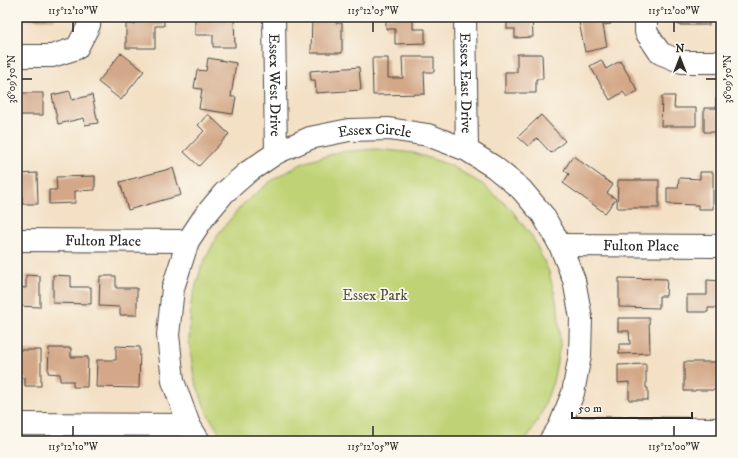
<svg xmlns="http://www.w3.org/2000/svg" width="738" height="458" viewBox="0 0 738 458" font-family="'IM FELL DW Pica',serif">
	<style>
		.green { fill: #bfd376; stroke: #757f50 }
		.building { fill: #d3a787 }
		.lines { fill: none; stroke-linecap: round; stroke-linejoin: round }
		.minor-casing { stroke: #494642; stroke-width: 24 }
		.minor { stroke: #fff; stroke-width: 22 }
		.ticks { fill: none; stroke: #2b2b2b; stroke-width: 1.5 }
		.labels { text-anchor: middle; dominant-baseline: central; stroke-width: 3.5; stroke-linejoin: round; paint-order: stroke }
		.street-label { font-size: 15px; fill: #2b2b2b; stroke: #fbf7ec }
		.park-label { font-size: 15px; fill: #50553e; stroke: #fbf7ec }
		.neatline { fill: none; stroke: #2b2b2b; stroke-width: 1.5 }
		.ticks-label { font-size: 10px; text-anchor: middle; fill: #2b2b2b }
	</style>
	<rect width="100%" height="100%" fill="#fbf7ec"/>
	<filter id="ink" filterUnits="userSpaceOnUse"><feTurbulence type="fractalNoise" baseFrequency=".025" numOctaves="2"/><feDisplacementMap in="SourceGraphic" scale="8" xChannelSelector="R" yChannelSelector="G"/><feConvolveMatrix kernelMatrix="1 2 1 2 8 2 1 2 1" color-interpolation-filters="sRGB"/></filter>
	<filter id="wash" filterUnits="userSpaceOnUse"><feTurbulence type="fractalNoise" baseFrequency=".012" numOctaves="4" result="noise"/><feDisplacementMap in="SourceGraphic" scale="16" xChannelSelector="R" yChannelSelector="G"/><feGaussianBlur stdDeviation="0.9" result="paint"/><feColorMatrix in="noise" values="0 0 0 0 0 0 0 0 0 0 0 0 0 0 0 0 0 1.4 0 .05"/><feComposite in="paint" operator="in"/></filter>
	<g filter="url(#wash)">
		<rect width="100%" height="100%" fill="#f3e0c5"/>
		<path class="green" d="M377 149 414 153 450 165 482 184 510 208 533 238 549 272 558 308 560 346 553 382 540 417 525 441H224L207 413 194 378 189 341 191 303 201 268 218 234 242 205 271 181 303 163 339 152Z"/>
		<g id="blocks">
			<path class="building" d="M17 17H54L55 20H17Z
				M135 17H164V26H155V48H126V24H135Z
				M195 17H234L235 47H213V35H195Z
				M312 17H336V23H342V53H311Z
				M386 17H413V29H425V43L395 44V29H386Z
				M507 17H532L533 37 515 38V29H507Z
				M578 17H610L611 24 603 25 607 47 585 52Z
				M678 17H709V25H678Z
				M121 53 144 71 121 100 98 82Z
				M517 54H542L543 79H536V93H505V72H517Z
				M402 57H434V72H424L425 94 373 95 372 58H388V78H403Z
				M208 58 236 63 231 97H236L233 114 199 109 202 89 194 88 197 70 206 71Z
				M601 60 606 69 620 61 638 91 627 97 623 92 610 100 590 66Z
				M359 67 361 90 316 93 315 80H311L310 71Z
				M70 91 72 100 92 95 98 123 85 125 84 118 58 124 52 95Z
				M17 93H43V115H19V126H17Z
				M662 96H675L674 108H696V126H661Z
				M716 98H721V132H704V108H716Z
				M208 114 229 134 199 166 184 152 204 131 198 125Z
				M541 115 565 141 551 153 537 138 528 146 518 137Z
				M573 156 613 185 607 193 616 199 605 213 563 183 569 174 564 170Z
				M173 168 181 195 128 210 120 182Z
				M700 172H713V209H698V205L667 204V188H678L679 178 700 179Z
				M37 173 38 204H22V192H17V174Z
				M95 176V190L75 191V203L49 204V190H57L56 177Z
				M618 180H659V208H617Z
				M26 275 40 276V307L17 306V287L26 288Z
				M53 275 71 276V287H91V304L53 303Z
				M100 276H116V288H137V315H120V307L99 306Z
				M619 278 667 279 666 296H659V308L619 307Z
				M707 280 721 281V308H708V312H687V295H707Z
				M618 318H649L650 353 619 354V344H630L629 331H618Z
				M116 346 140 347 139 388 96 387 97 360H116Z
				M49 348H71V357H88L87 387H73V381H60V374L48 373Z
				M17 350H41V386H25V378H17Z
				M684 362H720V370H721V390H695V391H684Z
				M646 364V388H648V400H629V382L618 383V365Z"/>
		</g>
	</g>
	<g filter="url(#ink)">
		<use href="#blocks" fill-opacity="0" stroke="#494642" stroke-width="1"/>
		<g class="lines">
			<defs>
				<g id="minor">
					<path id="s1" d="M274 17 276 153"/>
					<path id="s2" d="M465 17 467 150"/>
					<path d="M646 17V32L660 53 682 62H721"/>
					<path d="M17 56H52L77 48 89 25 90 17"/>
					<path id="s3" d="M17 240 188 241"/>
					<path id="s4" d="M560 245 721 246"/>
					<path d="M17 424 189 425"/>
					<path d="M559 428 721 429"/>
					<path id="s5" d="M199 441 189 425 173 381 168 335 173 288 188 241 204 217 224 193 248 172 276 153 310 138 349 130 389 129 428 135 467 150 494 167 521 189 543 215 560 245 574 280 581 318 580 355 573 393 559 428 550 441"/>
				</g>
			</defs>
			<use href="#minor" class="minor-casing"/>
			<use href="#minor" class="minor"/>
		</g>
	</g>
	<path class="ticks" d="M73 22V32M373 22V32M674 22V32M22 79H32M706 79H716M73 426V436M373 426V436M674 426V436"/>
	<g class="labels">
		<g class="street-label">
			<text stroke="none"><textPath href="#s2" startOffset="66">Essex East Drive</textPath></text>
			<text stroke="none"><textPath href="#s1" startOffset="68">Essex West Drive</textPath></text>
			<text stroke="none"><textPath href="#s5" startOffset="437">Essex Circle</textPath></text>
			<text stroke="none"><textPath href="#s3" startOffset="86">Fulton Place</textPath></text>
			<text stroke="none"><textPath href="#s4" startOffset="81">Fulton Place</textPath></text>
		</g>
		<g class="park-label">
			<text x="375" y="295">Essex Park</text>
		</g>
	</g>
	<rect width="738" height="458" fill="none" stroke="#fbf7ec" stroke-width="44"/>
	<g transform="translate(680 58)" stroke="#fbf7ec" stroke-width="3" paint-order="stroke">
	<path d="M0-3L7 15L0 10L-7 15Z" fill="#2b2b2b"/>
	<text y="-6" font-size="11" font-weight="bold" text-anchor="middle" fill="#2b2b2b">N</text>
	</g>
	<path d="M572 412v6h120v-6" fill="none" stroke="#2b2b2b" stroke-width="2"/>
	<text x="578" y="412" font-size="12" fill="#2b2b2b" stroke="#fbf7ec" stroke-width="3" paint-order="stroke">50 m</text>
	<rect x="22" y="22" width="694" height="414" class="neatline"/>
	<g class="ticks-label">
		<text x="73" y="14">115°12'10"W</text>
		<text x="373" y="14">115°12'05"W</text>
		<text x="674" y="14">115°12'00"W</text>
		<text transform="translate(11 79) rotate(-90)" y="4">36°09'50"N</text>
		<text transform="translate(727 79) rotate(-90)" y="4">36°09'50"N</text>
		<text x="73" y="450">115°12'10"W</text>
		<text x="373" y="450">115°12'05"W</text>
		<text x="674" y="450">115°12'00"W</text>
	</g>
</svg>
